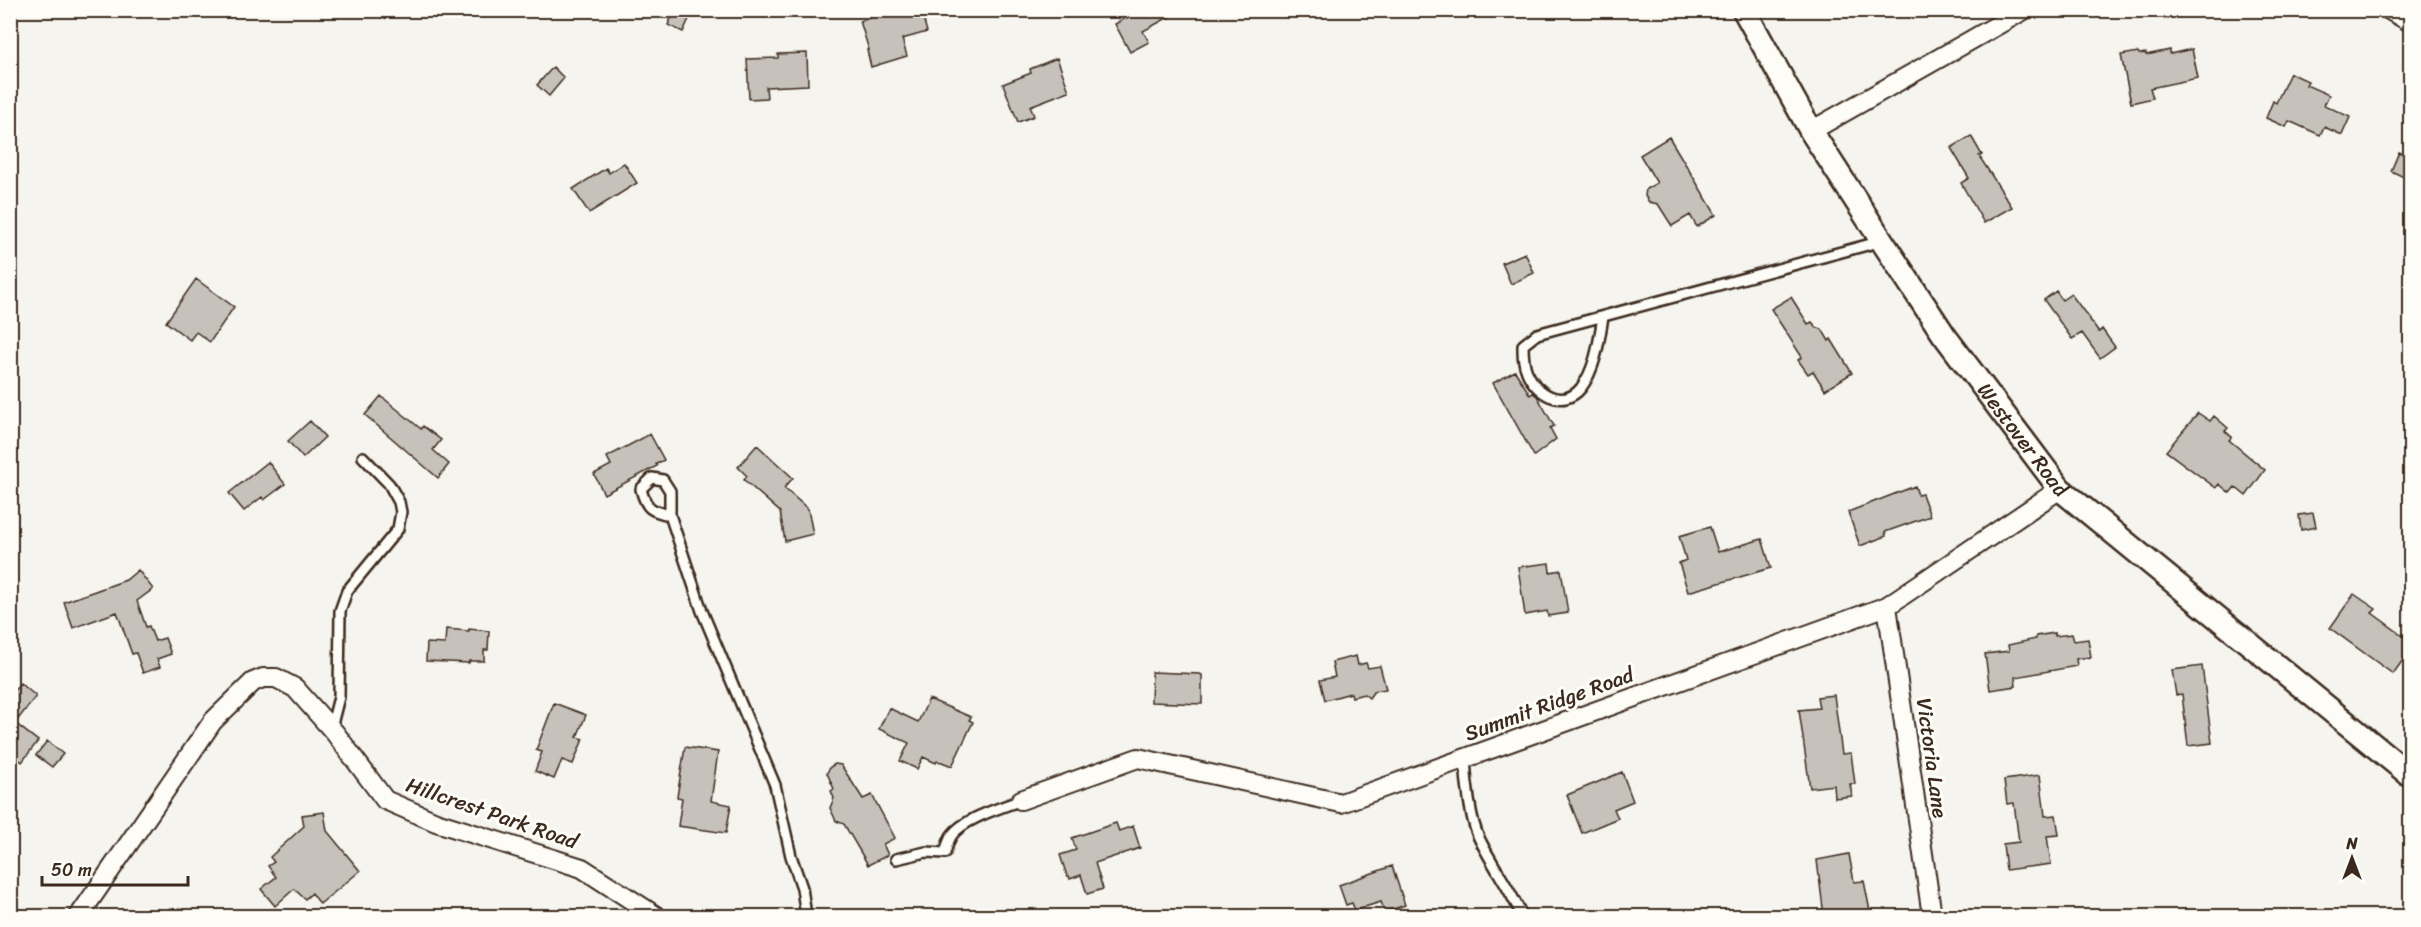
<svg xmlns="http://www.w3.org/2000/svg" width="2421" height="927" viewBox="0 0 2421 927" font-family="Sriracha,sans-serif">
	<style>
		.building { fill: #c7c1bb; stroke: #3b2a1e; stroke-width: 1.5 }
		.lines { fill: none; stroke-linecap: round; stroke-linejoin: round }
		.service-casing { stroke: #3b2a1e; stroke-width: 14 }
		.minor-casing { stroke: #3b2a1e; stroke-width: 22 }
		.tertiary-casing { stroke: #3b2a1e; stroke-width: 27 }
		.service { stroke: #fdfcf7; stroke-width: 9 }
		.minor { stroke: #fdfcf7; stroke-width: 18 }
		.tertiary { stroke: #fdfcf7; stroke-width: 22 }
		.labels { text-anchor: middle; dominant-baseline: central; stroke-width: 6; stroke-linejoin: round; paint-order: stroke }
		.street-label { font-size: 21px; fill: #3b2a1e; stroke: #fdfcf7 }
	</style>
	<rect width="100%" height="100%" fill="#f5f4ee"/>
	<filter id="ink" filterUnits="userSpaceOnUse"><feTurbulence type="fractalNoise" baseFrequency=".0167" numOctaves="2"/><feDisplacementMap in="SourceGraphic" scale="12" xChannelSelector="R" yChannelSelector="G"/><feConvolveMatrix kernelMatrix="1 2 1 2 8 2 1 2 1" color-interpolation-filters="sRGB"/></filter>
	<g filter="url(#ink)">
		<path class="building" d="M675 10H693L683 32 668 25Z
			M896 10H921L927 32 902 39 907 56 871 67 867 50H869L860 21Z
			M1140 10H1182L1143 31 1149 42 1130 52 1115 24Z
			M2192 49 2198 78 2150 88 2153 98 2131 103 2121 55 2138 52 2139 54 2146 53V55L2170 50V54Z
			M807 53 808 85 766 87 767 98 749 99 747 59 778 58V54Z
			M1057 58 1069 91 1030 106 1034 116 1018 122 1003 84 1031 73 1030 69Z
			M553 67 564 78 549 96 537 85Z
			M2290 73 2308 81 2306 85 2329 95 2324 105 2350 117 2342 135 2324 127 2320 135 2289 121 2286 127 2266 118 2273 101 2276 103Z
			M1971 136 1982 155 1979 156 2012 207 1984 223 1961 183 1969 178 1951 148Z
			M1669 137 1716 215 1697 227 1690 215 1672 226 1658 204 1649 202 1645 196 1646 189 1657 183 1640 155Z
			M2399 152 2410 157V180L2391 171Z
			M624 163 637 183 589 213 573 189 606 168 609 173Z
			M1525 253 1534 273 1511 284 1502 263Z
			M196 279 234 307 210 342 196 332 190 340 166 322Z
			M2056 291 2062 300 2071 294 2099 332 2102 329 2115 347 2100 358 2082 333 2072 339 2044 300Z
			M1791 297 1808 324 1812 322 1816 327 1822 329 1829 341 1831 339 1852 373 1825 390 1813 371 1808 374 1798 360 1802 357 1771 309Z
			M1515 371 1530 395 1533 393 1537 396 1554 426 1550 428 1556 439 1534 456 1493 383Z
			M381 396 421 429 423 426 441 440 433 450 449 464 438 478 365 415Z
			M2198 413 2210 421 2214 416 2228 428 2225 431 2232 437 2229 440 2265 470 2246 496 2235 487 2230 493 2219 484 2216 488 2166 451Z
			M310 421 325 437 303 458 288 441Z
			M650 434 664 460 656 464 657 466 604 494 594 474 611 465 607 457Z
			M757 445 793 478 784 488 808 509 813 534 785 541 780 512 744 480 747 476 738 467Z
			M268 462 285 484 264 500 262 497 244 511 229 493Z
			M1915 486 1918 495 1922 494 1930 516 1885 532 1886 536 1860 546 1848 512Z
			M2313 513 2316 527 2301 530 2299 515Z
			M1710 527 1718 552 1762 539 1771 568 1688 592 1679 563 1686 560 1679 536Z
			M1549 563 1550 572 1561 570 1568 613 1548 616 1547 611 1525 615 1518 567Z
			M138 570 153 589 137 601 146 627 149 626 155 641 165 638 171 654 157 659 160 667 143 673 136 653 132 654 117 612 73 628 64 602 126 580Z
			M2354 594 2376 609 2372 613 2410 641V650L2393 674 2330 628Z
			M446 629 469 631V629L489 631 488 650H484V661H469V663L426 661 427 643 445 644Z
			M2055 633V636L2072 634 2074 641 2088 639 2091 657 2076 659 2077 666 2015 677 2016 686 1990 690 1985 654 2009 651 2008 645 2036 639V636Z
			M1356 656 1358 665 1366 663 1368 668 1380 666 1386 689 1374 691 1369 698 1364 694 1352 697 1351 693 1325 700 1320 680 1335 677 1332 662Z
			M2202 666 2212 743 2188 746 2182 694 2176 695 2172 670Z
			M1152 672 1200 674 1202 675V704L1151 702Z
			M20 683 36 696 15 723 38 741 22 762 10 752V696Z
			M1834 695 1842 754 1851 753 1855 784H1850L1852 796 1835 798 1834 785 1810 788 1799 710 1819 708 1817 697Z
			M929 699 971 717 969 720 973 722 952 766 942 762 937 761 936 763 923 757 917 769 900 761 909 743 879 729 889 708 918 722Z
			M554 703 586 715 577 737 583 739 573 764 562 760 554 779 535 771 542 752 536 750Z
			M47 741 63 754 52 767 36 755Z
			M685 747 718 752 711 801 731 805 726 833 678 826 682 798 677 797Z
			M835 764 841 765 863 799 872 795 895 838 883 844 888 855 868 865 844 824 836 821 830 808 834 798 831 791 834 789 827 773 830 767Z
			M1622 772 1633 801 1614 809 1618 818 1582 833 1567 795Z
			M2040 775 2045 816 2056 815 2059 835 2047 836 2051 864 2006 870 2003 844 2019 842 2014 803 2007 804 2004 780Z
			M324 812 327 831 360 871 320 904 312 893 305 899 294 889 275 906 261 889 276 877 268 866 274 862 270 857 304 826 302 815Z
			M1116 823 1119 831 1133 826 1140 848 1095 863 1103 889 1087 894 1081 875 1070 879 1069 876H1067L1060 855 1076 850 1072 838Z
			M1849 854 1854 882 1864 881 1871 916H1824L1817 860Z
			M1392 866 1405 905 1385 912 1381 902 1355 910 1352 903 1346 905 1339 885Z"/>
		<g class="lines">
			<defs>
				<path id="service" d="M1603 317C1599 340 1596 368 1581 388 1563 410 1536 394 1527 372 1523 363 1523 354 1523 345L1537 334 1882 241
					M670 515C651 511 646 509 641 489L652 478 663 480 670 491V515L702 611 775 785 791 856 802 888 806 916
					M331 728 339 697 340 611 347 591 398 529 401 512 399 502 389 484 363 457
					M1465 758C1466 780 1470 821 1480 840 1493 866 1510 889 1522 916
					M896 859 926 852 945 853C947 847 948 841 952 835 965 818 1001 808 1021 800"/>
				<path id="minor" d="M2389 10 2410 22
					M1811 131 2024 10
					M1887 606 1932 916
					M1021 800 1138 758 1341 803 1887 606 2060 489
					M79 916 213 721 253 682 263 678H276L295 688 335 733 385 800 436 822 582 868 656 916"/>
				<g id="tertiary">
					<path id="s1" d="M1744 10 1811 131 1882 241 1944 335 2060 489 2410 775"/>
				</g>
			</defs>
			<use href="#service" class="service-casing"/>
			<use href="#minor" class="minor-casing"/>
			<use href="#tertiary" class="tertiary-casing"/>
			<use href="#service" class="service"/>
			<use href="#minor" class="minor"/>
			<use href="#tertiary" class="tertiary"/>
		</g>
	</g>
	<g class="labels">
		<g class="street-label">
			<text stroke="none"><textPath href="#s1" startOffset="513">Westover Road</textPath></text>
			<text transform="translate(1549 704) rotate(-20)">Summit Ridge Road</text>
			<text transform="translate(1932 758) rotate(82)">Victoria Lane</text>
			<text transform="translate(492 813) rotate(19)">Hillcrest Park Road</text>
		</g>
	</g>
	<rect width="2421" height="927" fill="none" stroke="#fdfcf7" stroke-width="36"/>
	<rect x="18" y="18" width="2385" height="891" fill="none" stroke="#3b2a1e" stroke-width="2" filter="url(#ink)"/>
	<g transform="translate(2352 858)" stroke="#fdfcf7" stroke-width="4.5" paint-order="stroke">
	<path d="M0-4.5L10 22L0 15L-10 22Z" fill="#3b2a1e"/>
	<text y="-9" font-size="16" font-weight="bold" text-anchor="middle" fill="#3b2a1e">N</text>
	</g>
	<path d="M42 876v9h146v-9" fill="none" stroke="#3b2a1e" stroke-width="3"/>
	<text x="51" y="876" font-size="18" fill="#3b2a1e" stroke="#fdfcf7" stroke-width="4.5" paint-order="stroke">50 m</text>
</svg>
